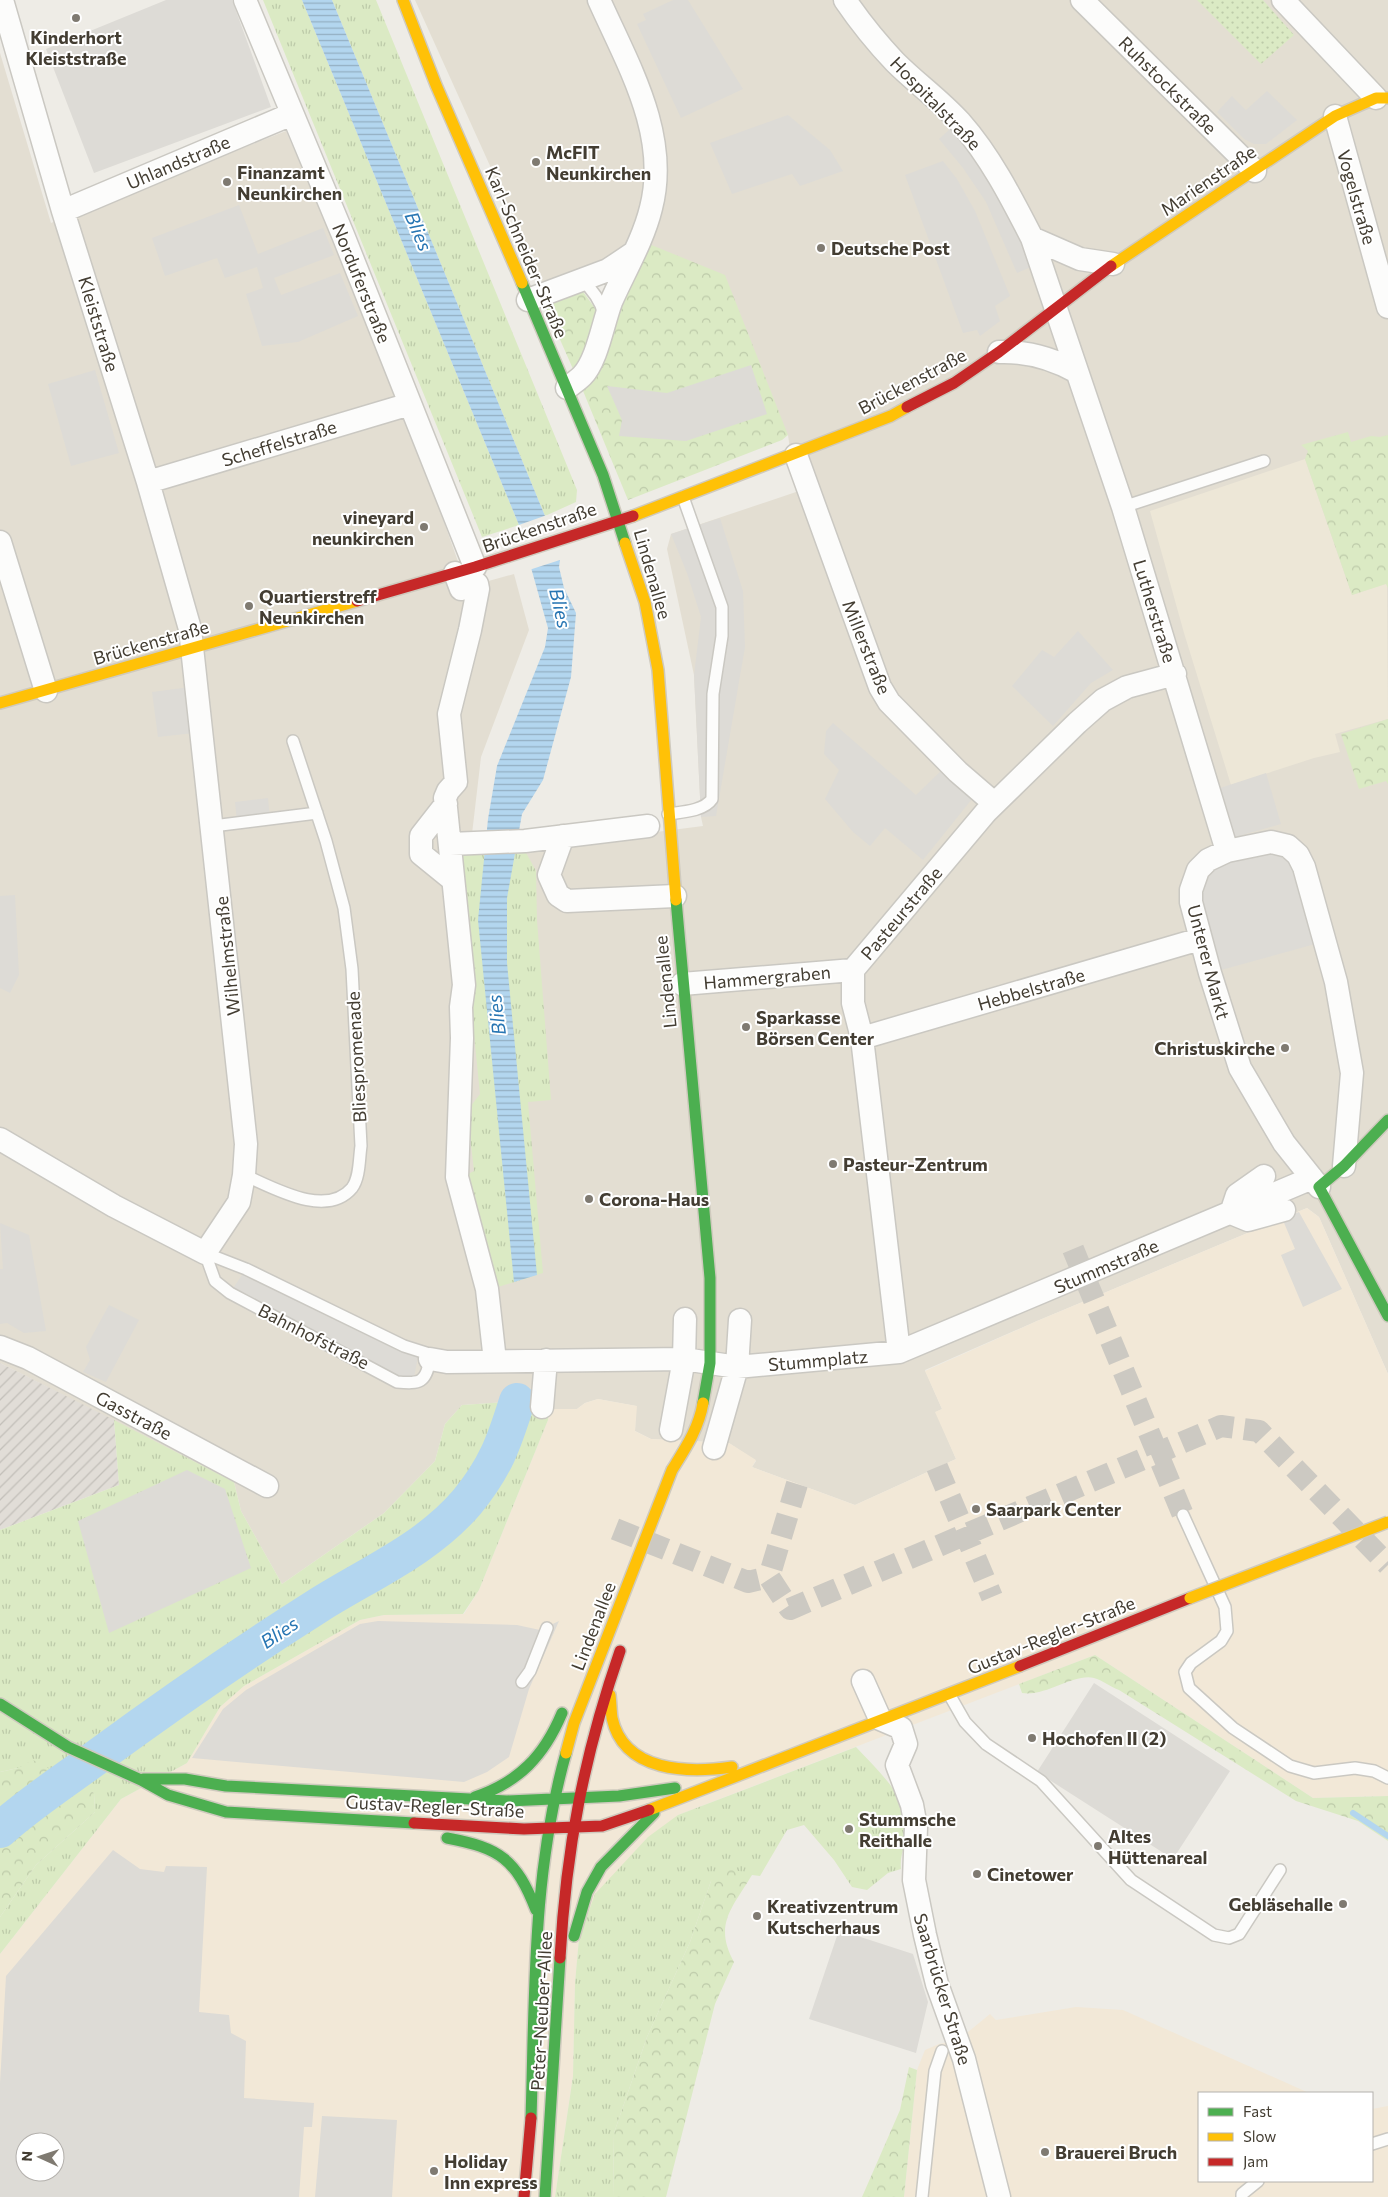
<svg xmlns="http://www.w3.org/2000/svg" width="1388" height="2197" viewBox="0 0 1388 2197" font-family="Commissioner,sans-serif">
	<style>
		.residential { fill: #e3ded2 }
		.commercial { fill: #f2e8d7; fill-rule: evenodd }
		.industrial { fill: url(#industrial-furrows) }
		.education { fill: #ede7d7 }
		.grass { fill: url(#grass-tufts) }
		.forest { fill: url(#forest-crowns) }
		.garden { fill: url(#garden-dots) }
		.parking { fill: #dddbd6; fill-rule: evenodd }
		.water { fill: url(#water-rules) }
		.pier { fill: #eeece6 }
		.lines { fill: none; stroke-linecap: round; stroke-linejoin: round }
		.stream { stroke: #b3d6ef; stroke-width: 6 }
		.river { stroke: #b3d6ef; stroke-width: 36 }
		.street-tunnel { stroke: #ccc9c2; stroke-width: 22; stroke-dasharray: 22 11; stroke-linecap: butt }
		.lane-casing { stroke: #cac8c2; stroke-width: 14 }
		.street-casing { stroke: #cac8c2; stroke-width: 25 }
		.fast-casing { stroke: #cfcabe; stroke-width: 14 }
		.slow-casing { stroke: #cfcabe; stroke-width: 14 }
		.jam-casing { stroke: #cfcabe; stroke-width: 14 }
		.lane { stroke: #fcfcfb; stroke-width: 11 }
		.street { stroke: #fcfcfb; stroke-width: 22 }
		.fast { stroke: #4caf50; stroke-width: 11 }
		.slow { stroke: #ffc107; stroke-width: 11 }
		.jam { stroke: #c62828; stroke-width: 11 }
		.slow-bridge-casing { stroke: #cfcabe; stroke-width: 14; stroke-linecap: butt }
		.slow-bridge { stroke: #ffc107; stroke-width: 11 }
		.poi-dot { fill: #7f7a71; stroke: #fff; stroke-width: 2 }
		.labels { text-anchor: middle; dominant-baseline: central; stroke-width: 4; stroke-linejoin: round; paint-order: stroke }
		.poi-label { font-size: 18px; font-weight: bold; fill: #433d32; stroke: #fff; text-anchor: start }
		.street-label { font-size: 18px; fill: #433d32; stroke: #fff }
		.water-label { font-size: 19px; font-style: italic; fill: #2876b3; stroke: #fff }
	</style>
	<defs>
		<pattern id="industrial-furrows" width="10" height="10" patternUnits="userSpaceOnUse" patternTransform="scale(1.25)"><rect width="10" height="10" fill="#e1ddd7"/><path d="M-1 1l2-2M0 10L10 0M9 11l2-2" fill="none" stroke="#c2bfb9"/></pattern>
		<pattern id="grass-tufts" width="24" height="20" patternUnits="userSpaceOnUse" patternTransform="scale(1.25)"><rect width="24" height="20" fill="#dbeac4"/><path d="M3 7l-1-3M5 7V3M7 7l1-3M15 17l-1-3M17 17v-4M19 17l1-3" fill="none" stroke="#bdcaa9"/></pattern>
		<pattern id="forest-crowns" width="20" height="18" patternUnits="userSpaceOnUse" patternTransform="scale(1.25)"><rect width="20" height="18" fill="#dbeac4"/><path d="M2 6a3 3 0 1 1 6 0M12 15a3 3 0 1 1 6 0" fill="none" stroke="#bdcaa9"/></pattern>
		<pattern id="garden-dots" width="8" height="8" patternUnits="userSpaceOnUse" patternTransform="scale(1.25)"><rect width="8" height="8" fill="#dbeac4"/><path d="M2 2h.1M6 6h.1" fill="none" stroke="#bdcaa9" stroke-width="1.8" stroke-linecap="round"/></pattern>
		<pattern id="water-rules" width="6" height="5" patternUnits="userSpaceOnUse" patternTransform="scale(1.25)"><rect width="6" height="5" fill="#b3d6ef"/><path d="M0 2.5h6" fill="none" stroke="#93afc2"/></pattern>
	</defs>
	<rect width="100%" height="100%" fill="#eeece6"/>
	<path class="residential" d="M415 0H1388V1374L1319 1217 1307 1208 1037 1321 925 1370 942 1409 936 1412 956 1459 855 1505 752 1467 756 1461 729 1443 651 1439 635 1431 636 1406 598 1399 585 1403 577 1409H551L549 1399 462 1405 445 1424 435 1461 384 1513 282 1584 241 1511 234 1482 0 1363V53L51 223 286 131 393 378 467 587 514 574 529 630 481 757 470 851 524 849 703 826 701 817 694 675 667 549 671 534 796 492 788 435 649 244 552 303Z"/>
	<path class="commercial" d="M1307 1208 1319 1217 1388 1374V1796L1313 1798 1095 1655 678 1815 579 1938 575 1983 573 2076 555 2197H0V1954L121 1799 187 1763 220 1707 244 1686 360 1620 384 1615 464 1614 479 1590 548 1420 549 1399 552 1409H577L585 1403 598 1399 637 1406 635 1431 651 1439 729 1443 756 1460 752 1467 855 1505 956 1459 935 1412 942 1409 925 1371 1037 1321ZM25 2142H55V2172H25Z
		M1076 2007 1123 2010 1309 2093H1199V2181H1372V2109L1388 2106V2197H904L917 2070 925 2050 939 2044 957 2041 990 2014 996 2020Z"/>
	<path class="industrial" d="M0 1363 114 1420 119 1485 0 1530Z"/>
	<path class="education" d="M1305 459 1352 595 1387 583 1388 719 1335 734 1340 752 1314 758 1231 785 1184 633 1150 511Z"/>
	<path class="grass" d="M263 0H302L519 525 482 537Z
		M332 0H376L577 490 576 502 545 516Z
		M524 849 536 871 537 920 551 1100 528 1102 543 1273 498 1287 464 1176 474 1171 467 1111 480 1094 474 1035 468 1029 459 864 462 856 470 851Z
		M549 1399 548 1420 479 1590 463 1614 384 1615 360 1620 244 1686 220 1707 187 1763 121 1799 0 1954V1917L36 1865 95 1812 94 1793 18 1768 0 1772V1530L119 1485 114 1420 234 1482 241 1511 282 1584 384 1513 435 1461 445 1424 462 1405Z
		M856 1747C877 1770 908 1796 908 1831 908 1845 899 1851 901 1869L888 1873 867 1890 852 1887 834 1860 804 1825 787 1830 760 1876 752 1875 711 1881 690 1942 647 2037 614 2133 613 2197H555L573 2076 575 1983 579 1938 595 1894 648 1837 678 1815Z"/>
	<path class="forest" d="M649 244 725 275 788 435 782 440 628 500 581 386Z
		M579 286 597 311 582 362 573 369 543 301Z
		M1348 432 1351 442 1371 436 1380 437 1388 435V588L1386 584 1352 595 1305 459 1308 451 1301 445Z
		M1388 719V784L1386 781 1359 789 1341 734Z
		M1095 1655 1313 1798 1388 1796V1841L1358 1821 1296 1801 1119 1690C1111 1687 1102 1680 1094 1678 1074 1673 1046 1697 1022 1693L1019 1684Z
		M33 1760 94 1793 95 1812 36 1865 0 1917V1772L18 1768Z
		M728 1868 752 1875C733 1907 713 1924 734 1962L715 2004 666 2197H613L614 2133 647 2037 690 1942 711 1881Z
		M909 2067 917 2070 904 2197H862L900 2110Z"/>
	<path class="garden" d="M1197 0H1263L1294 35 1261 64Z"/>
	<path class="parking" d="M166 0H232L271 107 94 173 46 49Z
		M673 0H688L743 89 681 118 637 24 646 20 643 14Z
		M1267 91 1297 120 1266 144H1254L1244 139 1217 112 1232 96 1246 110Z
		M788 115 830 150 843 171 800 186 792 174 732 194 710 143Z
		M959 121 1040 263 1017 273 986 202 963 168 939 139Z
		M943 161 957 179 975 211 1010 296 995 306 1000 321 980 336 977 330 963 333 905 175Z
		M239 205 258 254 323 228 334 255 274 278 281 295 340 273 358 316 298 342 262 346 246 294 263 288 257 267 225 278 217 258 165 276 152 238Z
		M751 365 767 414 686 441 619 436 622 420 607 386 667 393Z
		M95 370 119 453 71 466 48 384Z
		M720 518 743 591 745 647 716 816 701 817 694 675 701 617 687 573 671 534Z
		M1078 631 1113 670 1091 683 1053 726 1012 686 1042 650 1054 657Z
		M198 686 203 732 158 737 152 692Z
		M833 723 916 795 942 770 972 799 923 860 885 828 870 846 853 832 825 799 839 770 824 754 826 731Z
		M1266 773 1281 824 1225 840 1211 791Z
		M268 798 270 819 237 822 235 802Z
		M1288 846 1326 941 1210 973 1198 870Z
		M15 895 19 975 10 993 0 988V896Z
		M1299 1212 1342 1289 1303 1307 1281 1255 1295 1249 1282 1218Z
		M0 1223 29 1235 46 1331 24 1333 7 1323 0 1324V1269H3Z
		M246 1269 419 1351 413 1383 230 1293Z
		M109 1305 139 1320 106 1382 83 1372 90 1360 86 1347Z
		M187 1470 225 1489 251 1568 109 1633 78 1521Z
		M378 1621 517 1625 540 1630 559 1621 529 1689 509 1757 487 1772 464 1782 192 1758 223 1709 246 1690 360 1624Z
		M1094 1683 1230 1771 1173 1859 1037 1772Z
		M113 1850 140 1869 164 1872 166 1866 207 1867 199 2012 229 2015 231 2033 246 2041 244 2098 314 2103 312 2127H304L299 2197H0V2083L6 1976ZM25 2142H55V2172H25Z
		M839 1930 913 1954 928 2002 916 2053 809 2019Z
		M322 2116 397 2120 392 2197H315Z"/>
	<path class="water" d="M302 0H332L545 516 560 560 559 567 564 588 576 613 571 677 543 780 522 814 507 898V963L537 1275 514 1282 478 920 488 819 497 766 545 647 548 628 519 525Z"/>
	<path class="pier" d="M547 515 563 559 529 570 516 526Z"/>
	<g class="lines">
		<path class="stream" d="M1353 1813 1388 1836"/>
		<path class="river" d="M0 1830C30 1803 64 1781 97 1757 169 1704 243 1653 319 1605 370 1573 427 1549 467 1502 495 1468 504 1443 517 1401"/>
		<path class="street-tunnel" d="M1073 1249 1183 1515
			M937 1467 992 1597
			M797 1484 769 1577 790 1609 1221 1426 1259 1431 1388 1565
			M615 1529 748 1582 769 1577"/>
		<defs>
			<path id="lane" d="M581 279C592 289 600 299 604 314
				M1123 507 1264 461
				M668 814C682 812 704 811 712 799L713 694 722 636V607L683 497
				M213 826 317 813
				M244 1175C272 1187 326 1219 352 1188 360 1177 359 1159 361 1146L352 969 344 908 326 841 293 741
				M205 1253 246 1269 404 1346 426 1353 430 1359C426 1383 420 1384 397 1382L230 1293 215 1281Z
				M1183 1515 1225 1607 1227 1631 1221 1641 1191 1663 1185 1672 1189 1688 1233 1728 1290 1766 1314 1773 1355 1768 1374 1771 1388 1778
				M522 1682 530 1671 547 1628
				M949 1694 965 1722 986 1744 1041 1781 1131 1880 1214 1935 1229 1938 1239 1934 1280 1870
				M1372 2144 1388 2139
				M922 2197 935 2071 942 2051
				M1242 2197V2194L1258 2181"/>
			<path id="street" d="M245 0 343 235 475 567
				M845 0C860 22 877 43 895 62 916 83 940 100 960 122 990 156 1011 197 1032 238L1123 507 1227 851
				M1082 0 1255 171
				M1283 0 1376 98
				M1335 116 1388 307
				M63 211 292 114
				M1032 238 1080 259 1113 264
				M528 300 608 270 632 254
				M999 352C1028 351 1052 358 1077 372
				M567 388C572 384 578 380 582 376 597 361 603 323 611 302 624 272 643 241 651 208 670 135 628 65 599 0
				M796 455 880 687 889 702 958 772 994 803
				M148 482 410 404
				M0 542 46 691
				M455 573 461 589 477 584 478 589 470 630 449 714 456 782 448 791 445 798 464 985 461 1007 462 1038 457 1177 487 1289 495 1361
				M446 804 421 836V854L453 880
				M563 836 549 875 558 895 567 901 675 896
				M450 844 525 841 648 826
				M682 984 853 970
				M862 1038 1200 939
				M0 1139 114 1206 205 1253 239 1202 244 1175 246 1144 190 629 148 482 63 211 2 0
				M1264 1176 1237 1195 1231 1213 1248 1220 1284 1210
				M1319 1187 1284 1143 1240 1068 1210 973 1191 902V890L1198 870 1208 860 1227 851 1271 842 1288 846 1298 855 1304 867 1336 982 1352 1073 1344 1166
				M0 1347 28 1358 267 1486
				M899 1352 862 1038 853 1003V970L986 812 1077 723 1103 700 1127 687 1175 674
				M430 1359 447 1362 684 1359 737 1367 899 1352 1312 1178
				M542 1407 546 1360
				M671 1430 684 1359 685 1319
				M714 1448 737 1367 740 1320
				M863 1681 880 1719 901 1728 906 1744 897 1765 912 1805 916 1827 914 1880 925 1935 937 1984 964 2059 999 2197"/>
			<path id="fast" d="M522 283 603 475 625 543
				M676 900 710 1278V1363L703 1403
				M1388 1120 1344 1166 1319 1187 1388 1316
				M0 1704 68 1747 141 1780 168 1795 226 1812 414 1823
				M143 1779H185L226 1786 507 1801 619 1796 675 1788
				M475 1797C519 1782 544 1756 562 1713
				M447 1838C500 1848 516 1859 536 1910
				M574 1936 587 1892 601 1867 654 1813
				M531 2118C535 1994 532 1873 566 1753
				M545 2197 560 1958"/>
			<path id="slow" d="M403 0 436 85 522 283
				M1111 266 1335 116 1376 98H1388
				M633 516 891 416 907 407
				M625 543 645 602 658 670 676 900
				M0 703 357 601
				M610 1695C611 1703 611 1711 612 1718 624 1773 689 1773 732 1767
				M566 1753 574 1723 672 1470C685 1449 699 1428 703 1403
				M649 1810 1020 1666"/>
			<path id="jam" d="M907 407 954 383 999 352 1111 266
				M357 601 475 567 633 516
				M1020 1666 1190 1598
				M414 1823 524 1829 602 1826 649 1810
				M560 1958C566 1849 584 1755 620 1651
				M524 2197 531 2118"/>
		</defs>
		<use href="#lane" class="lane-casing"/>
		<use href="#street" class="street-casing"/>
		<use href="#fast" class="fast-casing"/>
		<use href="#slow" class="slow-casing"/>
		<use href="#jam" class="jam-casing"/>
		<use href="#lane" class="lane"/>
		<use href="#street" class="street"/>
		<use href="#fast" class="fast"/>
		<use href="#slow" class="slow"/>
		<use href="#jam" class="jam"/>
		<defs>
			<path id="slow-bridge" d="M1190 1598 1388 1522"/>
		</defs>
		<use href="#slow-bridge" class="slow-bridge-casing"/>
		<use href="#slow-bridge" class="slow-bridge"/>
	</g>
	<g class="poi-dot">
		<circle cx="76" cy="18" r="5"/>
		<circle cx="536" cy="162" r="5"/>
		<circle cx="227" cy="182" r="5"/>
		<circle cx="821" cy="248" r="5"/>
		<circle cx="424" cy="527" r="5"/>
		<circle cx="249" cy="606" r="5"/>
		<circle cx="746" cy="1027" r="5"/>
		<circle cx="1285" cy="1048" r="5"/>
		<circle cx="833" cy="1164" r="5"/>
		<circle cx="589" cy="1199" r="5"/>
		<circle cx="976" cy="1509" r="5"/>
		<circle cx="1032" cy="1738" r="5"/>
		<circle cx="849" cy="1829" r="5"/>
		<circle cx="1098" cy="1846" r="5"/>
		<circle cx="977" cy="1874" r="5"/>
		<circle cx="1343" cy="1904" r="5"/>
		<circle cx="757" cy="1916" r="5"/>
		<circle cx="1045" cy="2152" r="5"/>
		<circle cx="434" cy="2171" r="5"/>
	</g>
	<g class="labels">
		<g class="poi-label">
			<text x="76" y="37" text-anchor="middle">Kinderhort<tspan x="76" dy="21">Kleiststraße</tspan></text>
			<text x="546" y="152">McFIT<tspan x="546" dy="21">Neunkirchen</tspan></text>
			<text x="237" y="172">Finanzamt<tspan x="237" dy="21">Neunkirchen</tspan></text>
			<text x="831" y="248">Deutsche Post</text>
			<text x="414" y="517" text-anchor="end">vineyard<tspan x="414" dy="21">neunkirchen</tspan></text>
			<text x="259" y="596">Quartierstreff<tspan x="259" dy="21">Neunkirchen</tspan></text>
			<text x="756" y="1017">Sparkasse<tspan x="756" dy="21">Börsen Center</tspan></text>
			<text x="1275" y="1048" text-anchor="end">Christuskirche</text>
			<text x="843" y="1164">Pasteur-Zentrum</text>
			<text x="599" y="1199">Corona-Haus</text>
			<text x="986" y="1509">Saarpark Center</text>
			<text x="1042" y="1738">Hochofen II (2)</text>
			<text x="859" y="1819">Stummsche<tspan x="859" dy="21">Reithalle</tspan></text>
			<text x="1108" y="1836">Altes<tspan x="1108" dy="21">Hüttenareal</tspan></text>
			<text x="987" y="1874">Cinetower</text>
			<text x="1333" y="1904" text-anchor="end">Gebläsehalle</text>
			<text x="767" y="1906">Kreativzentrum<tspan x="767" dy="21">Kutscherhaus</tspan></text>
			<text x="1055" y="2152">Brauerei Bruch</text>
			<text x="444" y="2161">Holiday<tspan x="444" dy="21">Inn express</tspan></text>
		</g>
		<g class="street-label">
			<text transform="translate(1168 85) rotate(45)">Ruhstockstraße</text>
			<text transform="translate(936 103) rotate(46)">Hospitalstraße</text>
			<text transform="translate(178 162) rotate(-23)">Uhlandstraße</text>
			<text transform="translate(1208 180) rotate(-34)">Marienstraße</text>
			<text transform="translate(1357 197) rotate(74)">Vogelstraße</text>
			<text transform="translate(527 252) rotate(67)">Karl-Schneider-Straße</text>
			<text transform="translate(362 283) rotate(68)">Norduferstraße</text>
			<text transform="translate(99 324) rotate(73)">Kleiststraße</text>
			<text transform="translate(912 381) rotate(-28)">Brückenstraße</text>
			<text transform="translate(279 443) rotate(-17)">Scheffelstraße</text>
			<text transform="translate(539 527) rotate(-19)">Brückenstraße</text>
			<text transform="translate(653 574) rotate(74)">Lindenallee</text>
			<text transform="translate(1155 611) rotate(73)">Lutherstraße</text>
			<text transform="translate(151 642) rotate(-16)">Brückenstraße</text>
			<text transform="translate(867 647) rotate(68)">Millerstraße</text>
			<text transform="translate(901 913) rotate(-50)">Pasteurstraße</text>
			<text transform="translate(227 956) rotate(-96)">Wilhelmstraße</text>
			<text transform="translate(1209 962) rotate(75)">Unterer Markt</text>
			<text transform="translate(767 977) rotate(-5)">Hammergraben</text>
			<text transform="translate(665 982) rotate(-96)">Lindenallee</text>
			<text transform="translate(1031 989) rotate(-16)">Hebbelstraße</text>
			<text transform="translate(356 1057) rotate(-93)">Bliespromenade</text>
			<text transform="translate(1106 1266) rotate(-23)">Stummstraße</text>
			<text transform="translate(314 1336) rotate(27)">Bahnhofstraße</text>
			<text transform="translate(818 1360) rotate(-5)">Stummplatz</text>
			<text transform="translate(134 1415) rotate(28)">Gasstraße</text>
			<text transform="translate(593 1626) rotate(-69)">Lindenallee</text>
			<text transform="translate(1051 1635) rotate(-22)">Gustav-Regler-Straße</text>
			<text transform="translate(435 1806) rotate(3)">Gustav-Regler-Straße</text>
			<text transform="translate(943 1989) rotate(73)">Saarbrücker Straße</text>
			<text transform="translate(541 2011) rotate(-87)">Peter-Neuber-Allee</text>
		</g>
		<g class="water-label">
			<text transform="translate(419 231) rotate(67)">Blies</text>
			<text transform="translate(561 608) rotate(77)">Blies</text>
			<text transform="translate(496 1015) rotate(-97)">Blies</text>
			<text transform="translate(279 1632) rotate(-34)">Blies</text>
		</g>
	</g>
	<rect x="1198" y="2092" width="175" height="90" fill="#ffffff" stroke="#b4b1ad"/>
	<rect x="1208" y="2108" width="25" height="8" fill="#4caf50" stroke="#b4b1ad"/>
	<text x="1243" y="2117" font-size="15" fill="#433d32">Fast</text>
	<rect x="1208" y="2133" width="25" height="8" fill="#ffc107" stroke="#b4b1ad"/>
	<text x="1243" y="2142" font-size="15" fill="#433d32">Slow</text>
	<rect x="1208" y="2158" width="25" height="8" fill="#c62828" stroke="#b4b1ad"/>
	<text x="1243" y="2167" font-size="15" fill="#433d32">Jam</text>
	<g transform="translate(40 2157) rotate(273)"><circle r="24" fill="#ffffff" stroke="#b4b1ad"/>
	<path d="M0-4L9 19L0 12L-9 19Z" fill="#7f7a71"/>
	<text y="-8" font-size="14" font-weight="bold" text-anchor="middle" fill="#433d32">N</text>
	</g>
</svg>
